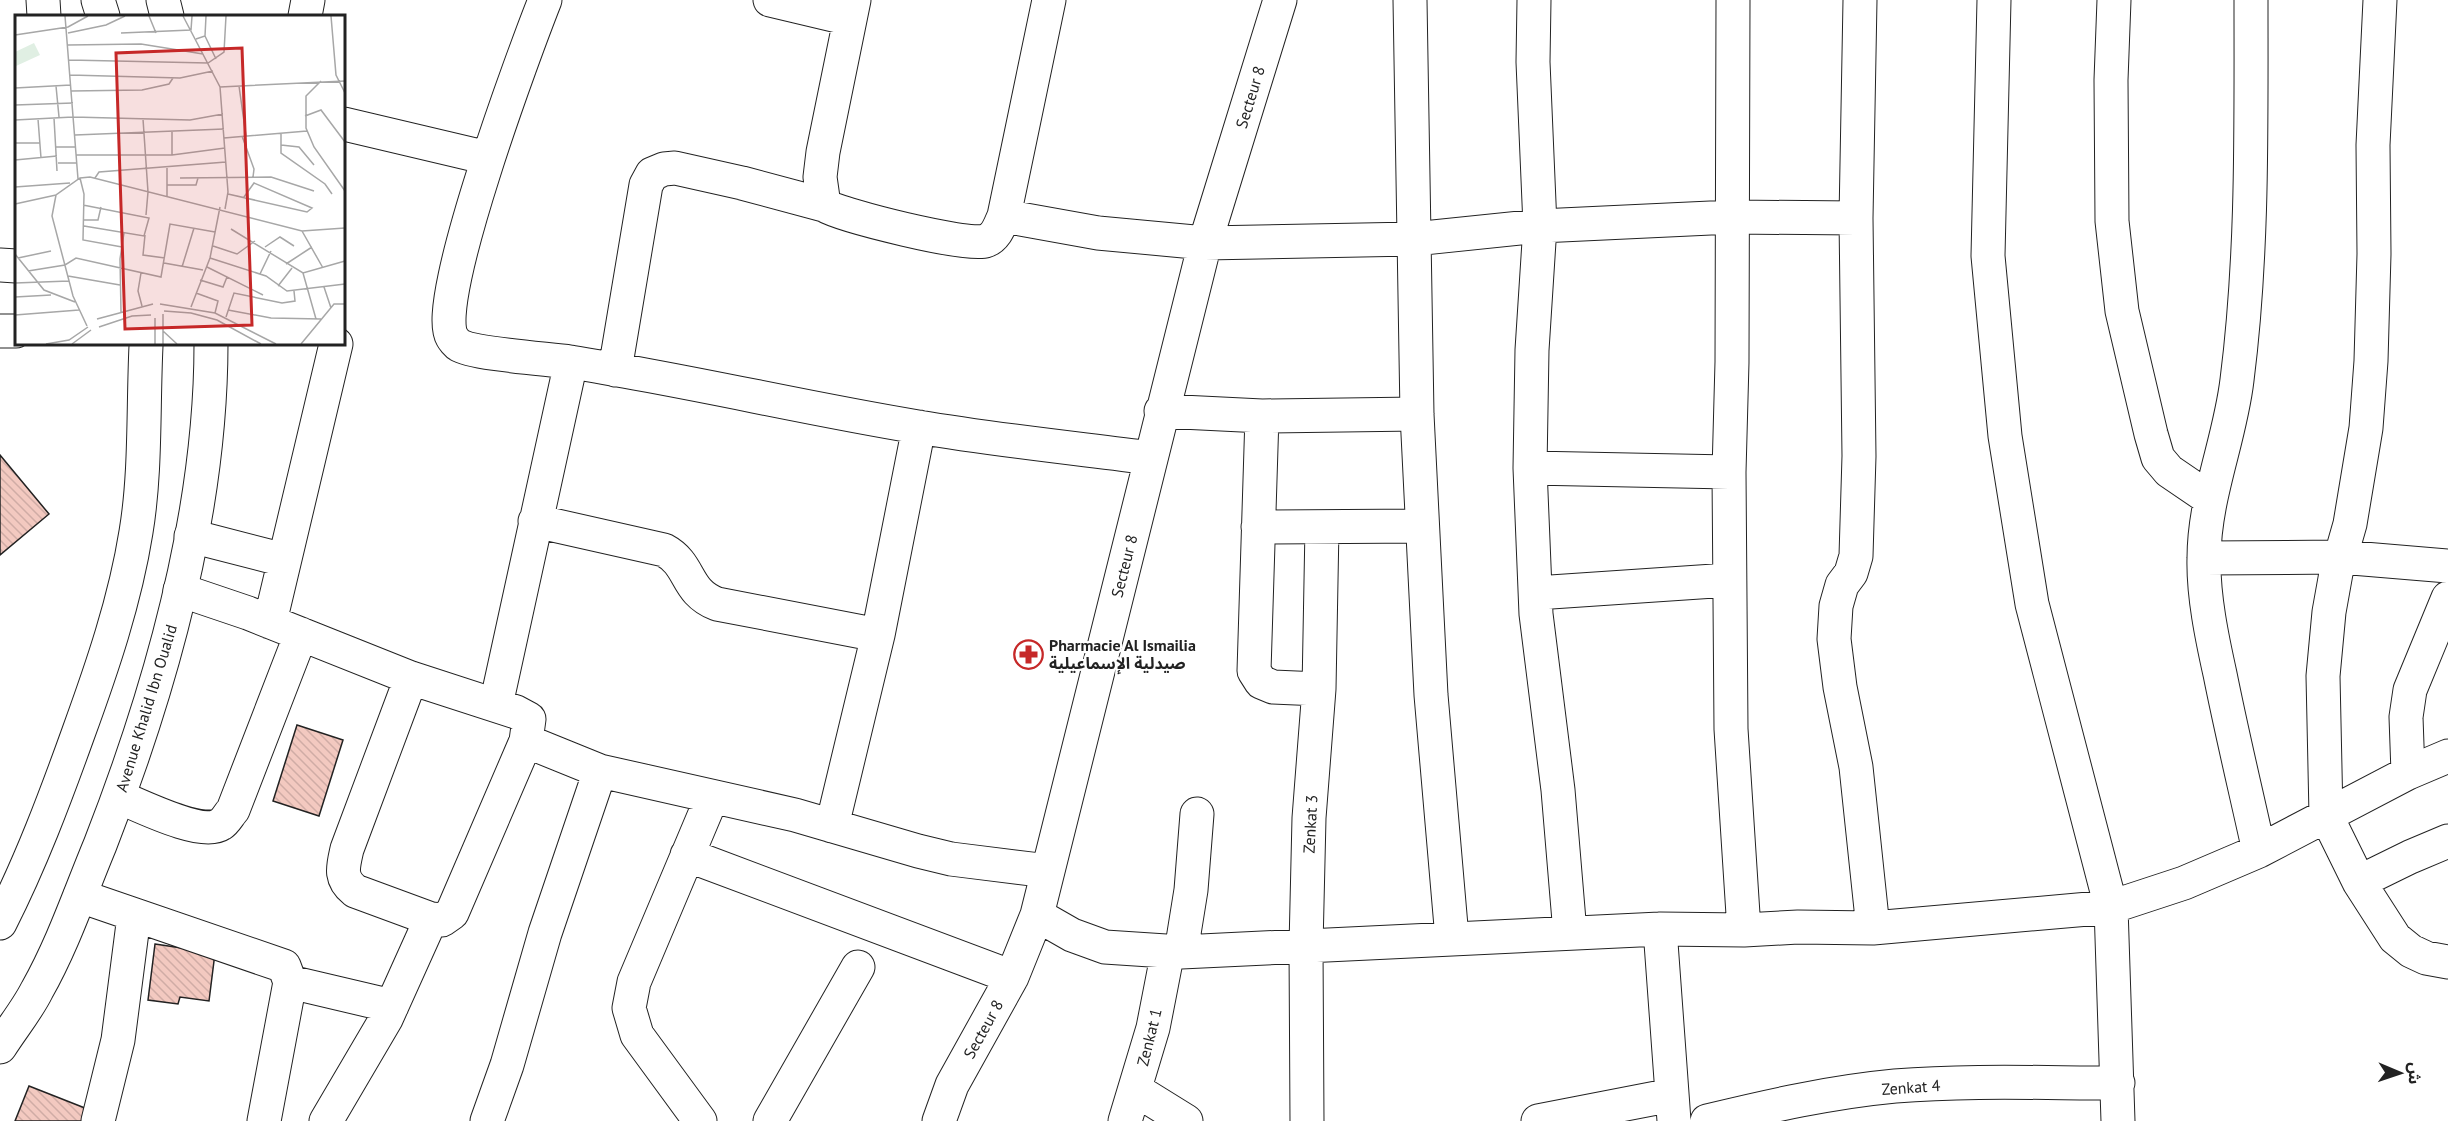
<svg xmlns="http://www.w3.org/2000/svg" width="2448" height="1121" viewBox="0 0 2448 1121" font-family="'PT Sans','Noto Sans Arabic',sans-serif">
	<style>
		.building { fill: url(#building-back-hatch); stroke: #222; stroke-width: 1.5 }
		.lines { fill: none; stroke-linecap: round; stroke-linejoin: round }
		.minor-casing { stroke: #222; stroke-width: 35 }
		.major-casing { stroke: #222; stroke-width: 35 }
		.minor { stroke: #fff; stroke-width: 33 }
		.major { stroke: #fff; stroke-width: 33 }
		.labels { text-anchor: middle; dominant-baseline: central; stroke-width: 4.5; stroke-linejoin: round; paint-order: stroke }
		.street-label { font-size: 16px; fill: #222; stroke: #fff }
		.poi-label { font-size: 16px; font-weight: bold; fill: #222; stroke: #fff; text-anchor: start }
		.inset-road { fill: none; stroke: #a7a7a7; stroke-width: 1.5 }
		.view { fill: #c62828; fill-opacity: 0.15; stroke: #c62828; stroke-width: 3 }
		.inset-edge { fill: none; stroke: #222; stroke-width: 3 }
	</style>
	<defs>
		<pattern id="building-back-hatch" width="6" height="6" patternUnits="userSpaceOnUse" patternTransform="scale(1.5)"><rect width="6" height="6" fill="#f3c9c0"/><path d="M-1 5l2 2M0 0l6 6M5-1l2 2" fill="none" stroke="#d0aca5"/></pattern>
	</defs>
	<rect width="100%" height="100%" fill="#fff"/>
	<path class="building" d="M0 455 49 514 0 555Z
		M297 725 343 740 319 816 273 801Z
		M155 944 215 953 209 1001 180 997 178 1004 148 1000Z
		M29 1086 95 1112 92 1121H15Z"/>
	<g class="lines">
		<defs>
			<path id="minor" d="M43 0 44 16
				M545 0C526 48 431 302 452 337 453 339 457 344 459 345 473 354 549 359 570 362 687 380 802 408 918 427 995 440 1073 448 1151 458
				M770 0 850 19
				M854 0 823 152 820 177 824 205C842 216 968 247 985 241 996 238 1000 225 1004 216L1049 0
				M1410 0 1417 414 1431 695 1452 938
				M1534 0 1533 62 1540 226 1532 350 1530 468 1536 614 1558 790 1570 933
				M1733 0 1732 362 1729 472 1731 729 1744 930
				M1860 0 1856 218 1859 456 1856 556 1851 573 1842 585 1836 606 1834 639 1840 687 1856 767 1873 928
				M1994 0 1988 256 2005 436 2032 604 2111 907 2118 1121
				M2114 0 2111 80 2112 221 2122 311 2151 434 2158 458 2169 471 2210 499
				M2251 0C2251 126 2253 255 2237 380 2230 440 2204 497 2204 558 2203 595 2212 638 2220 674 2232 734 2246 792 2259 851
				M2380 0 2373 145 2374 254 2371 361 2366 428 2350 524 2336 573 2329 612 2323 676 2326 815 2359 882 2395 938 2411 951 2426 958 2448 962
				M305 16 308 0
				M344 124 488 158
				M1004 216 1098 233 1205 243 1414 239 1540 226 1732 217 1856 218
				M615 370 646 185 652 174 664 169 675 168 742 183 824 205
				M1161 411 1262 416 1417 414
				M1262 416 1254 671 1261 682 1273 687 1319 689
				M1530 468 1729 472
				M535 521 664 550C692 565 684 591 717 604L878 635
				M1258 527 1422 526
				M191 536 284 560
				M2204 558 2340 557 2448 566
				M180 590 248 613 411 678 516 712 529 719 526 741 600 771 795 815 918 851 951 859 1048 871
				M1536 593 1729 580
				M270 622 336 344
				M411 678 347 849C343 867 339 878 355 891L431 919 442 920 452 913 526 741
				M496 705 571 362
				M2408 773 2406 717 2410 690 2448 598
				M119 797C139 805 202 837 221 824 226 821 229 814 233 810L301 634
				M832 826 878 635 919 427
				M687 855 1012 977
				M2359 882 2410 857 2448 841
				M80 896 284 966 290 982 264 1121
				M1037 915 1072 935 1105 947 1181 952 1660 929 1744 930 1798 927 1873 928 2111 907 2184 883 2259 851 2408 773 2448 756
				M1660 929 1674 1121
				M1181 952 1191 890 1197 814
				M290 982 392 1006
				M1136 1090 1186 1121
				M98 1121 118 1040 134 916
				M326 1121 386 1019 431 919
				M487 1121 507 1065 545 933 600 771
				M700 1121 637 1035 629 1008 634 982 712 797
				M770 1121 858 967
				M939 1121 952 1085 1012 977 1037 915 1205 243 1280 0
				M1125 1121 1153 1028 1168 951
				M1307 1121 1306 946 1309 818 1319 689 1322 527
				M1538 1121 1672 1095
				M1707 1121C1769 1106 1831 1092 1895 1086 1969 1080 2044 1083 2118 1083"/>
			<path id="major" d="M98 0 103 16
				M163 0 167 16
				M0 265 16 266
				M0 331H16
				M0 923C31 862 55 798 78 734 102 668 125 601 136 532 146 472 143 408 146 346
				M0 1047C12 1028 27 1010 37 990 63 944 80 893 100 845 161 689 211 512 211 344"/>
		</defs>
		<use href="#minor" class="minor-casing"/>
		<use href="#major" class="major-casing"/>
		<use href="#minor" class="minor"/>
		<use href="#major" class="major"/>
	</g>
	<defs>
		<symbol id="pharmacy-ring" viewBox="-11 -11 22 22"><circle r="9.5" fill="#fff" stroke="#c62828" stroke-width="1.5"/><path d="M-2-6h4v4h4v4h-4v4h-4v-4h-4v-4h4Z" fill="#c62828"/></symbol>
	</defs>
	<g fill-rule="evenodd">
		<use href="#pharmacy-ring" x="1012" y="638" width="33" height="33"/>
	</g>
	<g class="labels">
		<g class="street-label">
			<text transform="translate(1250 97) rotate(-73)">Secteur 8</text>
			<text transform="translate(1124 566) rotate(-76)">Secteur 8</text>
			<text transform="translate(146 708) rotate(-73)">Avenue Khalid Ibn Oualid</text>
			<text transform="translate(1310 824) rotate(-87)">Zenkat 3</text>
			<text transform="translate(983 1029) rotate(-61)">Secteur 8</text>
			<text transform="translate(1149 1037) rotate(-76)">Zenkat 1</text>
			<text transform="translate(1911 1087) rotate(-4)">Zenkat 4</text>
		</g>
		<g class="poi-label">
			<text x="1049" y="645">Pharmacie Al Ismailia<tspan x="1049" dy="18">صيدلية الإسماعيلية</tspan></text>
		</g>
	</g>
	<g transform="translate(15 15)">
		<rect width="330" height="330" fill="#fff"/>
		<path d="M19 28 25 40 1 51 0 37Z" fill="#e0efe3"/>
		<path class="inset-road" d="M50 1 63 164M134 1 141 18M168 1 205 72 213 177 210 194M316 1 321 60 330 78M53 18 91 10 110 1M106 18 176 15 177 1M0 20 53 12 73 1M190 21 201 44M181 24 190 21 191 1M53 30 126 29 188 39M54 45 193 48 209 37 211 1M55 60 165 63 198 56M306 66 291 81V113L299 132 330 176M41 71 44 102M224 71 231 121M205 72 330 66M0 73 56 70M56 76 127 75 154 69 158 63M0 90 58 88M290 101 306 95 330 127M39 103 42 156M23 104 26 143M128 104 133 177 131 200M0 105 58 102 175 105 208 99M157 117V140M266 119V138L310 169 317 179M60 120 209 114M227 121 239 154 238 162M209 123 292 116M0 128H25M266 130 284 132 299 150M41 132H61M61 140H157L210 133M0 145 42 141M43 148H62M152 153V181M65 163 69 179 68 225 107 232M80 163 84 157 211 147M165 163 256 162 299 176M152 170H181L183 163M0 172 55 168M213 179 292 197 297 193 239 168 229 182M0 189 41 180M68 190 134 203 129 221 69 211M69 205H83L86 192M216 214 288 258 330 246M287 216 308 253M130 220 128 240 150 243M198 231 222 239 240 226M250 232 265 222 279 231M0 239 29 275 60 287M3 243 36 236M195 243 251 261 272 276 330 269M149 248 188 255M271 249 297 232M167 252 179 213M192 252 248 280M13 256 50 250 61 243 146 262 155 209 200 217M126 258 123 276 127 291M288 258 301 304M245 259 256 236M53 261 105 270M185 265 208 272 212 262M0 268 54 266M263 271 277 253M309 272 316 293M181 278 203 286 200 298M0 282 36 280M145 289 200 298 261 329M176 292 195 243 205 192M213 295 256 303 306 304M149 296 176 298 202 305 246 329M106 297 105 244 109 218M148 299V329M0 300 64 295M211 302 219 278 267 288 280 286 279 276M140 303V329M82 304 138 289M72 311 58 281 37 201 41 180 65 163 75 162 287 216 330 213M84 312 117 301 136 300M148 316 162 329M31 329 54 325 73 312M57 329 76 315M286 329 319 289H330"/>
		<path class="view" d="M227 33 237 310 110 314 101 38Z"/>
		<rect width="330" height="330" class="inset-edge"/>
	</g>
	<g transform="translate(2400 1073) rotate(92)" stroke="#ffffff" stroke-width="4.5" paint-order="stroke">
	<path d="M0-4.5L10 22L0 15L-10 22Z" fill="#222222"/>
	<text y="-9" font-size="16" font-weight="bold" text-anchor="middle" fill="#222222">ش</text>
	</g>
</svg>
